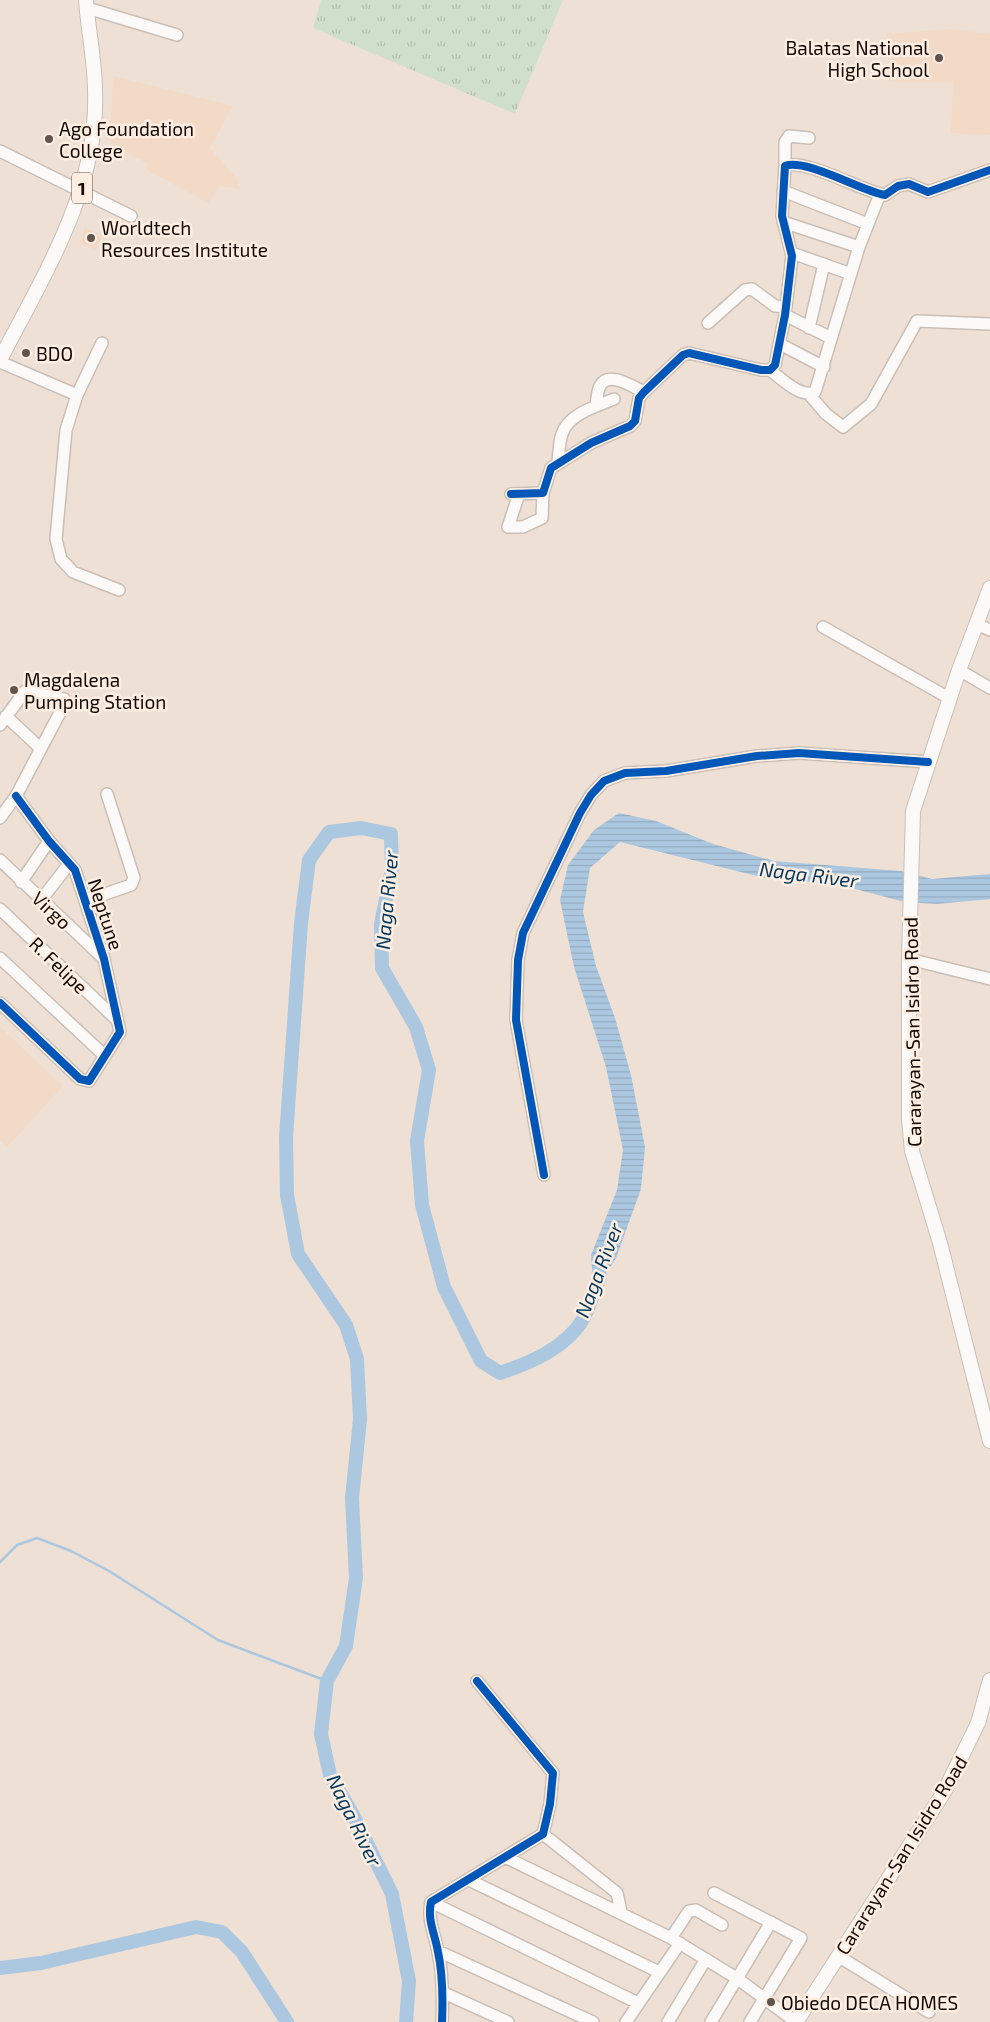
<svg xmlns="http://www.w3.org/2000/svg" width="990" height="2022" viewBox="0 0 990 2022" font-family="'Exo 2',sans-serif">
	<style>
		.built { fill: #f2dac6 }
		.grass { fill: url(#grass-tufts) }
		.water { fill: url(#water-rules) }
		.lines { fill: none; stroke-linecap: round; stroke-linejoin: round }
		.stream { stroke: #acc8e1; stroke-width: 2.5 }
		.river { stroke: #acc8e1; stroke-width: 14 }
		.minor-casing { stroke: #cabfb6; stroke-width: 14 }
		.major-casing { stroke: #cabfb6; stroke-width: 16 }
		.minor { stroke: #fcfaf9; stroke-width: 11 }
		.major { stroke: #fcfaf9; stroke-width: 14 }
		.cycleway-casing { stroke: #feeee2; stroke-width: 11 }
		.cycleway { stroke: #0057b8; stroke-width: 8 }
		.poi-dot { fill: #5f554d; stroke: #feeee2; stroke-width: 2 }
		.labels { text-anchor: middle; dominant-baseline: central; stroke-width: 5; stroke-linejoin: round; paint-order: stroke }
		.shield { fill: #feeee2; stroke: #594e47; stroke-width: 1 }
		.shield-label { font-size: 18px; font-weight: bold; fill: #120a04 }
		.poi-label { font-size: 19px; fill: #120a04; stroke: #feeee2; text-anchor: start }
		.street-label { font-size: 19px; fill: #120a04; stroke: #feeee2 }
		.water-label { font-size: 20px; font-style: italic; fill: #01385e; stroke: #feeee2 }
	</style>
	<defs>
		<pattern id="grass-tufts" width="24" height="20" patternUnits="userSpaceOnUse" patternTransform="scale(1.25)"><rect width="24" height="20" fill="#d0dfcb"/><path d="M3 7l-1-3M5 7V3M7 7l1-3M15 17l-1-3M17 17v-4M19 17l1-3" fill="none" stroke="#b2bead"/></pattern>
		<pattern id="water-rules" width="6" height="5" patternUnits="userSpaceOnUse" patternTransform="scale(1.25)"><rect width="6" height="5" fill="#acc8e1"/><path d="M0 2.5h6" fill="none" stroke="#93aabf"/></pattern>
	</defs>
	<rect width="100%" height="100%" fill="#eee0d4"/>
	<path class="built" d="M951 29 990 34V135L951 133 953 82H889L887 34Z
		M113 76 233 106 210 148 237 179 240 189 220 186 208 203 147 170V163L110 145Z
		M85 228 102 235 96 250 79 242Z
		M0 1027 63 1086 7 1147 0 1140Z"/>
	<path class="grass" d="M321 0H563L515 114 313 28Z"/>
	<path class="water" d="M619 813 656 821 713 844 774 861 901 871 932 879 990 874V899L937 904 904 902 837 884 769 879 620 842 590 868 583 912 596 966 615 1018 631 1075 645 1147 641 1189 616 1258 594 1292 591 1255 617 1190 623 1150 606 1067 574 967 560 900 568 865 594 830Z"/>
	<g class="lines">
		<path class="stream" d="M0 1562 17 1545 37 1538 71 1551 109 1571 218 1640 327 1681"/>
		<path class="river" d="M0 1968 41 1963 196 1927 222 1932 242 1952 287 2022
			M406 2022 409 1981 392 1894 353 1815 330 1775 321 1734 327 1681 346 1646 356 1578 352 1498 360 1419 357 1359 346 1325 298 1254 287 1195 286 1137 301 923 309 860 329 832 361 828 391 834 392 869 381 924 382 968 416 1027 429 1070 417 1141 422 1205 444 1287 481 1361 500 1373C530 1363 566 1348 583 1319 590 1306 595 1290 600 1276"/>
		<defs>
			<path id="minor" d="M87 8 177 35
				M0 151 131 216
				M785 166V142L789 136 809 138
				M783 191 868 224
				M783 222 859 247
				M792 253 851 274
				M785 315 831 338
				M708 323 745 290 752 289 775 306 786 307
				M809 328 824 264
				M780 344 824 367
				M0 362 77 395 66 430 56 539 61 559 73 572 119 590
				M770 370C782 379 800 398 815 392L859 247 880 194
				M809 394 826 414 843 427 871 404 917 321 990 324
				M77 395 102 343
				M596 406C597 400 597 391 600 386 608 370 633 387 644 392
				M558 462C559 453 559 442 562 434 568 414 597 406 614 399
				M511 494 543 493 551 468 591 443 630 426 635 421 639 398 644 392 683 355 689 353 761 370H770L775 365 785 315 792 256 782 216 785 166C806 158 861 191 885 195L898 186 909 184 928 192 990 170
				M519 494 508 527H523L542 518 543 493
				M976 624 990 630
				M823 627 949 698
				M959 670 990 688
				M6 716 40 748
				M0 725 25 691 64 699 65 703 16 796 0 818
				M0 860 103 958
				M21 882 49 841
				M41 900 69 864
				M85 901 131 885 134 878 107 794
				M0 909 117 1020
				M0 958 105 1056
				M909 959 990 979
				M0 1003 80 1079 89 1081 120 1032 104 959 75 870 49 841 16 796
				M544 1175 516 1020 518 960 523 933 580 813 591 795 604 781 625 773 666 771 757 756 799 753 928 762
				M543 1834 617 1893 621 1912
				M505 1857 671 1938 738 1979 796 2022
				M469 1880 659 1972
				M714 1893 801 1938 750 2022
				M431 1902 638 2003
				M671 1938 689 1911 696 1910 722 1925
				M438 1951 593 2022
				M838 1956 929 2012
				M444 1993 508 2022
				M442 2022C443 1998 443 1975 438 1952 435 1934 427 1920 431 1902L543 1834 550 1804 553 1773 477 1681
				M626 2022 680 1943
				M668 2022 706 1959
				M711 2022 771 1922"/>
			<path id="major" d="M0 360C43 276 99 189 95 91 95 61 88 30 86 0
				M990 588 959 670 913 811 909 959V1119L912 1151 940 1243 990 1441
				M796 2022 944 1792 978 1723 990 1680"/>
		</defs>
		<use href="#minor" class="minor-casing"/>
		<use href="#major" class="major-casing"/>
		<use href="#minor" class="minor"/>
		<use href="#major" class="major"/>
		<defs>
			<path id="cycleway" d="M511 494 543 493 551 468 591 443 630 426 635 421 639 398 644 392 683 355 689 353 761 370H770L775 365 785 315 792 256 782 216 785 166C806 158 861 191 885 195L898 186 909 184 928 192 990 170
				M0 1003 80 1079 89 1081 120 1032 104 959 75 870 49 841 16 796
				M544 1175 516 1020 518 960 523 933 580 813 591 795 604 781 625 773 666 771 757 756 799 753 928 762
				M442 2022C443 1998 443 1975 438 1952 435 1934 427 1920 431 1902L543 1834 550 1804 553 1773 477 1681"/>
		</defs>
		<use href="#cycleway" class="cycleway-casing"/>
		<use href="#cycleway" class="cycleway"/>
	</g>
	<g class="poi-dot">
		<circle cx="939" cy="58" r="5"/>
		<circle cx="49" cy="139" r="5"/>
		<circle cx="91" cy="238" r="5"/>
		<circle cx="26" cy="353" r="5"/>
		<circle cx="14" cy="690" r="5"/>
		<circle cx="771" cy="2002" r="5"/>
	</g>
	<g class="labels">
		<rect class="shield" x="72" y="172.5" width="20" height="31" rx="4"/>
		<g class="shield-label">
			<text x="82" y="188">1</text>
		</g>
		<g class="poi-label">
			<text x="929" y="47" text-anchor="end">Balatas National<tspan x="929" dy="22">High School</tspan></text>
			<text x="59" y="128">Ago Foundation<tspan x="59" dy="22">College</tspan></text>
			<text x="101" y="227">Worldtech<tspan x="101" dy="22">Resources Institute</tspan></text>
			<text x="36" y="353">BDO</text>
			<text x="24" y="679">Magdalena<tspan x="24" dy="22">Pumping Station</tspan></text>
			<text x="781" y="2002">Obiedo DECA HOMES</text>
		</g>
		<g class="street-label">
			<text transform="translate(52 910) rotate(43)">Virgo</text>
			<text transform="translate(106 914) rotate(72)">Neptune</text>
			<text transform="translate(59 965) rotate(44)">R. Felipe</text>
			<text transform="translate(912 1032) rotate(-91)">Cararayan-San Isidro Road</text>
			<text transform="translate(901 1855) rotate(-58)">Cararayan-San Isidro Road</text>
		</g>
		<g class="water-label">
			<text transform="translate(809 874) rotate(7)">Naga River</text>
			<text transform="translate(386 900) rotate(-85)">Naga River</text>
			<text transform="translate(598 1270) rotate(-69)">Naga River</text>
			<text transform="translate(355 1820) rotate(64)">Naga River</text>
		</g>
	</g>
</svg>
